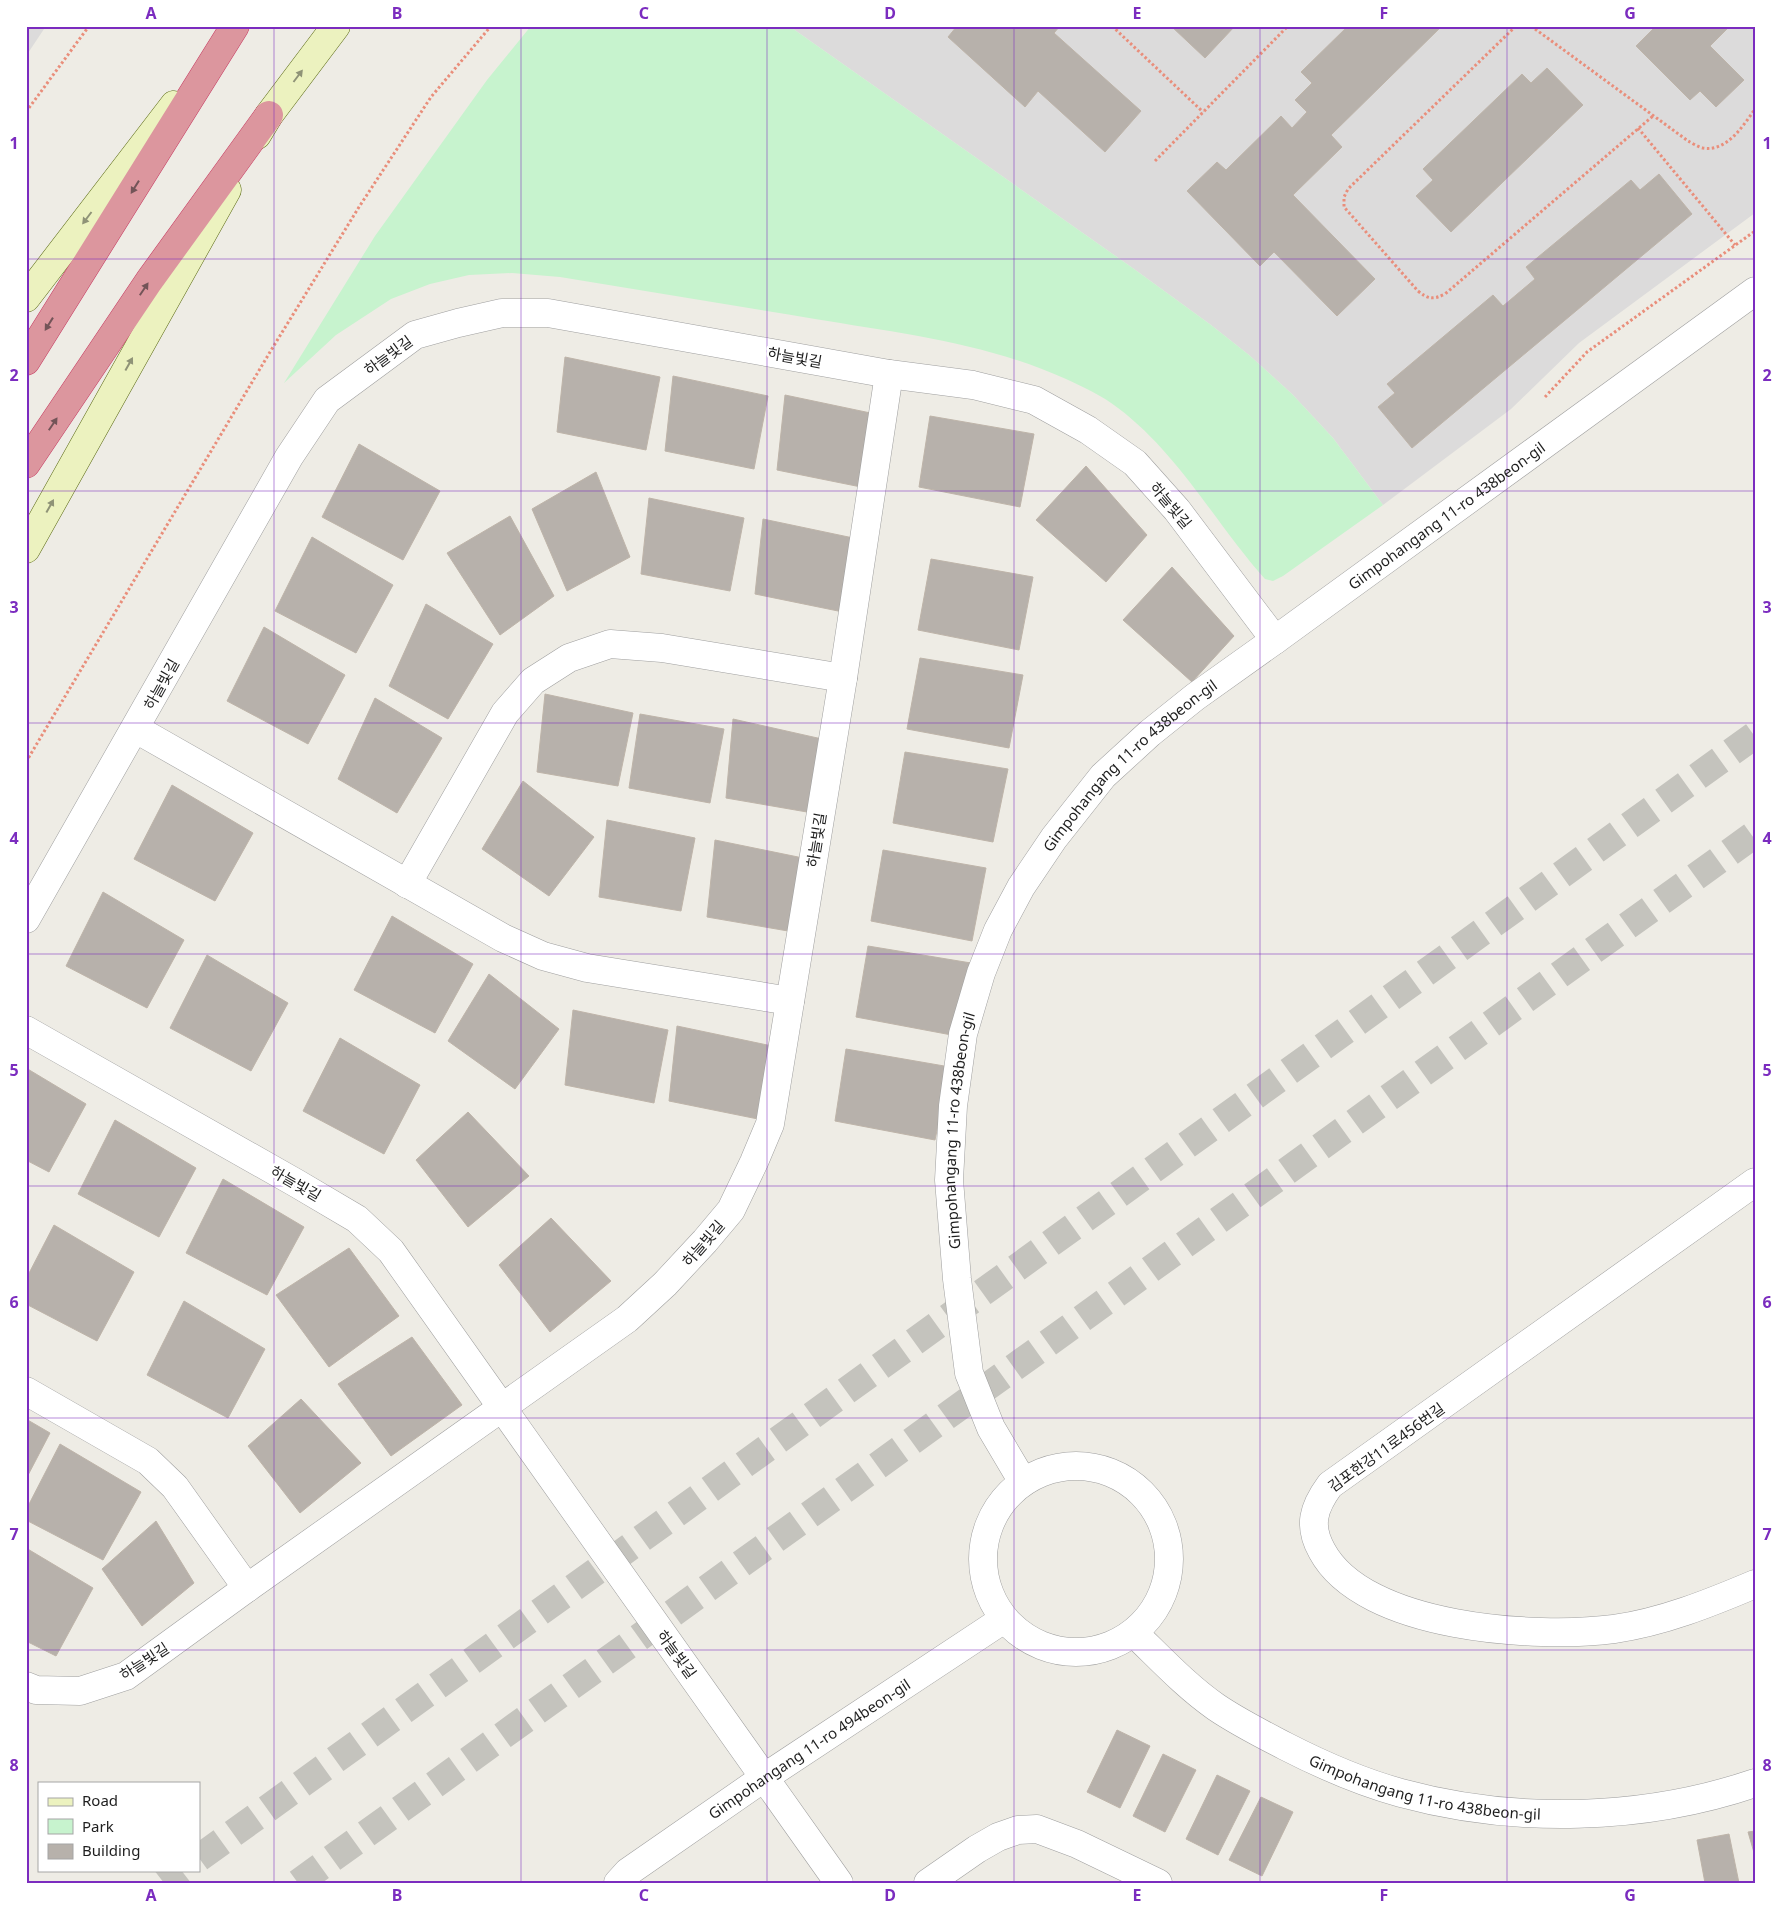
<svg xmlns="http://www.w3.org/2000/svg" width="1781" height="1909" viewBox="0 0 1781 1909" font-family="'Noto Sans','Noto Sans KR',sans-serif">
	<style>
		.residential { fill: #dcdbdb }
		.park { fill: #c7f3ce }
		.building { fill: #b7b1ab; stroke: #beb4a9 }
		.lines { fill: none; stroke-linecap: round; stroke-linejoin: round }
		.highway-tunnel { stroke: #c4c3bd; stroke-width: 28; stroke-dasharray: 28 14; stroke-linecap: butt }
		.street-casing { stroke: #9f9f9f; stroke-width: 29 }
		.secondary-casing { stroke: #596812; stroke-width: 29 }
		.highway-casing { stroke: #c53960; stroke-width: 29 }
		.path { stroke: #e98e7b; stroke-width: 3; stroke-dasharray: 2.5 2.5; stroke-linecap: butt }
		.street { stroke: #fff; stroke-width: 28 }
		.secondary { stroke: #ecf2bf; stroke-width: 28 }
		.highway { stroke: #dc969e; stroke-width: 28 }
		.oneway { fill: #8f9377 }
		.oneway2 { fill: #735458 }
		.grid { fill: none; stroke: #7b2cbf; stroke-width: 1; stroke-opacity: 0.55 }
		.labels { text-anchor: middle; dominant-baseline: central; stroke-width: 5; stroke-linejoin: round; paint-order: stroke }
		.street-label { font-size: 15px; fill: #1e1e1e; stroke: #fff }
		.neatline { fill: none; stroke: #7b2cbf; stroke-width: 2 }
		.grid-label { font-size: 16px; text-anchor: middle; font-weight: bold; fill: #7b2cbf }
	</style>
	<rect width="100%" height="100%" fill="#eeece5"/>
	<path class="residential" d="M26 26H46L26 56Z
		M789 26H1755V213L1579 343 1511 409 1383 505 1333 438 1292 394 1249 355 1211 325 1134 269Z"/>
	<path class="park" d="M531 26H789L1134 269 1211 325 1249 355 1292 394 1333 438 1383 505 1283 576 1273 581 1265 579C1215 523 1179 454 1118 408 1103 396 1083 387 1066 379 987 343 899 333 815 319 730 305 645 291 560 277L512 273 469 275 430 284 391 299 336 335 284 383 375 236 487 80Z"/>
	<path class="building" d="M957 26H1060L1054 33 1141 111 1105 152 1038 91 1025 107 948 37Z
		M1171 26H1235L1205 58Z
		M1348 26H1442L1331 135 1342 147 1293 195 1375 279 1337 316 1274 252 1260 266 1187 191 1217 162 1226 170 1281 116 1292 128 1307 112 1295 100 1312 83 1301 72Z
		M1656 26H1730L1710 46 1744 80 1716 107 1700 91 1690 100 1636 46Z
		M1547 68 1583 105 1451 232 1416 196 1433 180 1423 169 1522 74 1531 83Z
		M1659 174 1692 214 1412 448 1378 407 1395 393 1387 384 1493 295 1503 306 1535 279 1526 267 1631 180 1640 190Z
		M565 357 660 377 646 450 557 432Z
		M673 376 768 396 754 469 665 451Z
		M785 395 880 415 866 488 777 470Z
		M930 416 1034 434 1020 507 919 487Z
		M359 444 440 491 403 560 322 517Z
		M1086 466 1147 535 1106 582 1036 520Z
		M596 472 630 557 567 591 532 509Z
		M649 498 744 518 730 591 641 574Z
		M510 516 554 596 500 635 447 553Z
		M763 519 858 539 843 612 755 594Z
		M312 537 393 585 356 653 275 611Z
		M931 559 1033 577 1019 650 918 630Z
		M1172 567 1234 636 1192 682 1123 620Z
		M426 604 493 644 448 719 389 686Z
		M264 627 345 675 308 744 227 701Z
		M920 658 1023 675 1009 748 907 729Z
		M545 694 633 713 618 786 537 772Z
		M375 698 442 738 397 813 338 779Z
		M640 714 724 729 710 803 629 788Z
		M733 719 822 739 807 812 726 798Z
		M905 752 1008 769 993 842 893 823Z
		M523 781 594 837 549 896 482 849Z
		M172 785 253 833 215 901 134 859Z
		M607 820 695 838 681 911 599 897Z
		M715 840 803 858 788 931 707 917Z
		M883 850 986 868 972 941 871 921Z
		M103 892 184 940 147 1008 66 966Z
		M392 916 473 964 435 1033 354 990Z
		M868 946 971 963 957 1036 856 1017Z
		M207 955 288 1003 251 1071 170 1028Z
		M489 974 559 1029 515 1089 448 1041Z
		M573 1010 668 1030 654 1103 565 1085Z
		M677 1026 772 1046 758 1119 669 1101Z
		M340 1038 420 1085 384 1154 303 1111Z
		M846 1049 950 1067 935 1140 835 1121Z
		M26 1068 86 1104 49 1172 26 1160Z
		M468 1112 529 1176 468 1227 416 1160Z
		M115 1120 196 1168 159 1237 78 1194Z
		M223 1179 304 1227 267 1295 186 1253Z
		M551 1218 611 1281 550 1332 499 1265Z
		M54 1225 134 1272 97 1341 26 1304V1279Z
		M349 1248 399 1316 329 1367 276 1295Z
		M184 1301 265 1349 228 1418 147 1375Z
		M412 1337 462 1405 391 1456 338 1384Z
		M301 1399 361 1463 300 1513 248 1446Z
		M26 1419 50 1433 26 1479Z
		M60 1444 141 1492 103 1560 26 1520V1510Z
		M156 1521 194 1583 142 1626 102 1569Z
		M26 1548 93 1588 56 1656 26 1641Z
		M1117 1730 1150 1746 1120 1808 1087 1792Z
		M1163 1754 1196 1770 1165 1832 1133 1816Z
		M1217 1775 1250 1791 1218 1855 1186 1839Z
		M1261 1797 1293 1812 1262 1876 1229 1860Z
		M1755 1831V1856L1748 1832Z
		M1729 1834 1739 1883H1705L1697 1840Z"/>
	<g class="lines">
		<path class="highway-tunnel" d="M199 1858 1755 735
			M164 1883 181 1870
			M298 1883 1755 834"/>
		<defs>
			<g id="street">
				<path d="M136 729 503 938 543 956 587 968 790 1001"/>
				<path d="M407 884 505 713 533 681 569 658 610 644 662 648 843 678"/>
				<path d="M26 919 289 457 327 400 415 335 458 323 502 313H548L889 374 973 385 1034 400 1088 430 1135 463 1177 510 1275 640"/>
				<path d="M26 1030 296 1183 357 1219 391 1251 839 1883"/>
				<path d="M1755 1182 1330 1485C1313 1508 1308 1526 1322 1551 1364 1629 1537 1639 1614 1629 1663 1622 1710 1603 1755 1584"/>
				<path d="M26 1391 148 1461 175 1487 247 1588"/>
				<circle cx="1076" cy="1559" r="93"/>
				<path id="s1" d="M1023 1482 991 1428 969 1373 957 1279 949 1180 953 1106 963 1034 981 973 998 930 1021 887 1054 838 1103 776 1150 733 1195 697 1275 640 1755 291"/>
				<path id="s2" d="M1135 1634C1161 1659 1186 1686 1216 1707 1238 1722 1262 1734 1285 1746 1322 1765 1361 1782 1401 1793 1515 1824 1643 1821 1755 1783"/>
				<path d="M26 1686 36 1690 80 1691 126 1676 247 1588 627 1319 665 1284 705 1241 731 1210 754 1162 770 1124 843 678 889 374"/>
				<path id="s3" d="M618 1883 628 1872 765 1777 1004 1619"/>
				<path d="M928 1883 977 1849 998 1837 1018 1830 1037 1829 1077 1844 1158 1883"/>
			</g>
			<path id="secondary" d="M257 135 269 115 336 26
				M26 298 174 105
				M26 549 227 190"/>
			<path id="highway" d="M26 361 235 26
				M26 464 149 281 269 115"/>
		</defs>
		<use href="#street" class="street-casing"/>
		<use href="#secondary" class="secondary-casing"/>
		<use href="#highway" class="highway-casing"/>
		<path class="path" d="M1112 26 1203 112
			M1516 26 1348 189 1344 197V207L1418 291C1428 299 1433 300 1445 294L1653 116
			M1531 26 1688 141C1692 143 1698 147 1703 148 1727 152 1743 126 1755 109
			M26 112 89 26
			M1638 128 1735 245
			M1155 161 1288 26
			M1545 397 1587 352 1755 231
			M26 762 270 352 359 207 431 97 491 26"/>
		<use href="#street" class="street"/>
		<use href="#secondary" class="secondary"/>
		<use href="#highway" class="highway"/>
	</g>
	<defs><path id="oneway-solid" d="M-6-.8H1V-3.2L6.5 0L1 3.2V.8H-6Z" transform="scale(1.25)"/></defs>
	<g class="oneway">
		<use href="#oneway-solid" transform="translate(298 76) rotate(-53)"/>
		<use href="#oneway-solid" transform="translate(87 218) rotate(127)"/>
		<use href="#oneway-solid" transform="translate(129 364) rotate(-61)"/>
		<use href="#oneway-solid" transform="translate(50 506) rotate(-61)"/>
	</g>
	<g class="oneway2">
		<use href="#oneway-solid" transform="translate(135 187) rotate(122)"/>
		<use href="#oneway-solid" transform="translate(144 289) rotate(-56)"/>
		<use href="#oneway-solid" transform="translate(49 324) rotate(122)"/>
		<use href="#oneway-solid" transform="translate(53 424) rotate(-56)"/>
	</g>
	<path class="grid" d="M274 26V1883M521 26V1883M767 26V1883M1014 26V1883M1260 26V1883M1507 26V1883M26 259H1755M26 491H1755M26 723H1755M26 954H1755M26 1186H1755M26 1418H1755M26 1650H1755"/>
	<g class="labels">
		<g class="street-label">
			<text transform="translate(388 355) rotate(-36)">하늘빛길</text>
			<text transform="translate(795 357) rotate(10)">하늘빛길</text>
			<text transform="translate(1171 505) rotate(50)">하늘빛길</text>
			<text stroke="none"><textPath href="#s1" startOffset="1191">Gimpohangang 11-ro 438beon-gil</textPath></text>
			<text transform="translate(161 684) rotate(-61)">하늘빛길</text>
			<text stroke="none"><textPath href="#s1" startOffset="786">Gimpohangang 11-ro 438beon-gil</textPath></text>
			<text transform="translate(816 840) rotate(-81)">하늘빛길</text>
			<text stroke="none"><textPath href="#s1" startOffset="366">Gimpohangang 11-ro 438beon-gil</textPath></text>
			<text transform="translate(296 1183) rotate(30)">하늘빛길</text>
			<text transform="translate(703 1243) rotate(-49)">하늘빛길</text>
			<text transform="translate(1386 1447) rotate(-36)">김포한강11로456번길</text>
			<text transform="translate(677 1654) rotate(54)">하늘빛길</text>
			<text transform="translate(144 1661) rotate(-33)">하늘빛길</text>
			<text stroke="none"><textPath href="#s3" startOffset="234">Gimpohangang 11-ro 494beon-gil</textPath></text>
			<text stroke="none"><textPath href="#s2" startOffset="336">Gimpohangang 11-ro 438beon-gil</textPath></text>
		</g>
	</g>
	<rect width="1781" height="1909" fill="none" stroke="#ffffff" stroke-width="55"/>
	<rect x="38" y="1782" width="162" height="90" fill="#ffffff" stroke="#a5a5a5"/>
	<rect x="48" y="1798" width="25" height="8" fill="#ecf2bf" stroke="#a5a5a5"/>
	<text x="82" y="1806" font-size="15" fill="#1e1e1e">Road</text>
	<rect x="48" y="1819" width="25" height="15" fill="#c7f3ce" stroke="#a5a5a5"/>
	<text x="82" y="1832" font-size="15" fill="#1e1e1e">Park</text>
	<rect x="48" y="1844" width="25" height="15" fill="#b7b1ab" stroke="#a5a5a5"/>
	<text x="82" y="1856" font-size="15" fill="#1e1e1e">Building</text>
	<rect x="28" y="28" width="1726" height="1854" class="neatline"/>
	<g class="grid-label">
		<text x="151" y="19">A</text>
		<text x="397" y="19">B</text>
		<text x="644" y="19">C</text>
		<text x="890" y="19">D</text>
		<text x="1137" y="19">E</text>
		<text x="1384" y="19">F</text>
		<text x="1630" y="19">G</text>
		<text x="14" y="149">1</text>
		<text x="1767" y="149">1</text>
		<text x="14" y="381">2</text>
		<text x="1767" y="381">2</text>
		<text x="14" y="613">3</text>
		<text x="1767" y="613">3</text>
		<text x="14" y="844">4</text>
		<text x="1767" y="844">4</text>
		<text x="14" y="1076">5</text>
		<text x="1767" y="1076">5</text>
		<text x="14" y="1308">6</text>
		<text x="1767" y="1308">6</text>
		<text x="14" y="1540">7</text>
		<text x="1767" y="1540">7</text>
		<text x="14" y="1771">8</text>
		<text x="1767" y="1771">8</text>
		<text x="151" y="1901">A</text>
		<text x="397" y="1901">B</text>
		<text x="644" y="1901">C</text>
		<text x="890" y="1901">D</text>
		<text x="1137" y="1901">E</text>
		<text x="1384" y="1901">F</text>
		<text x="1630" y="1901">G</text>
	</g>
</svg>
